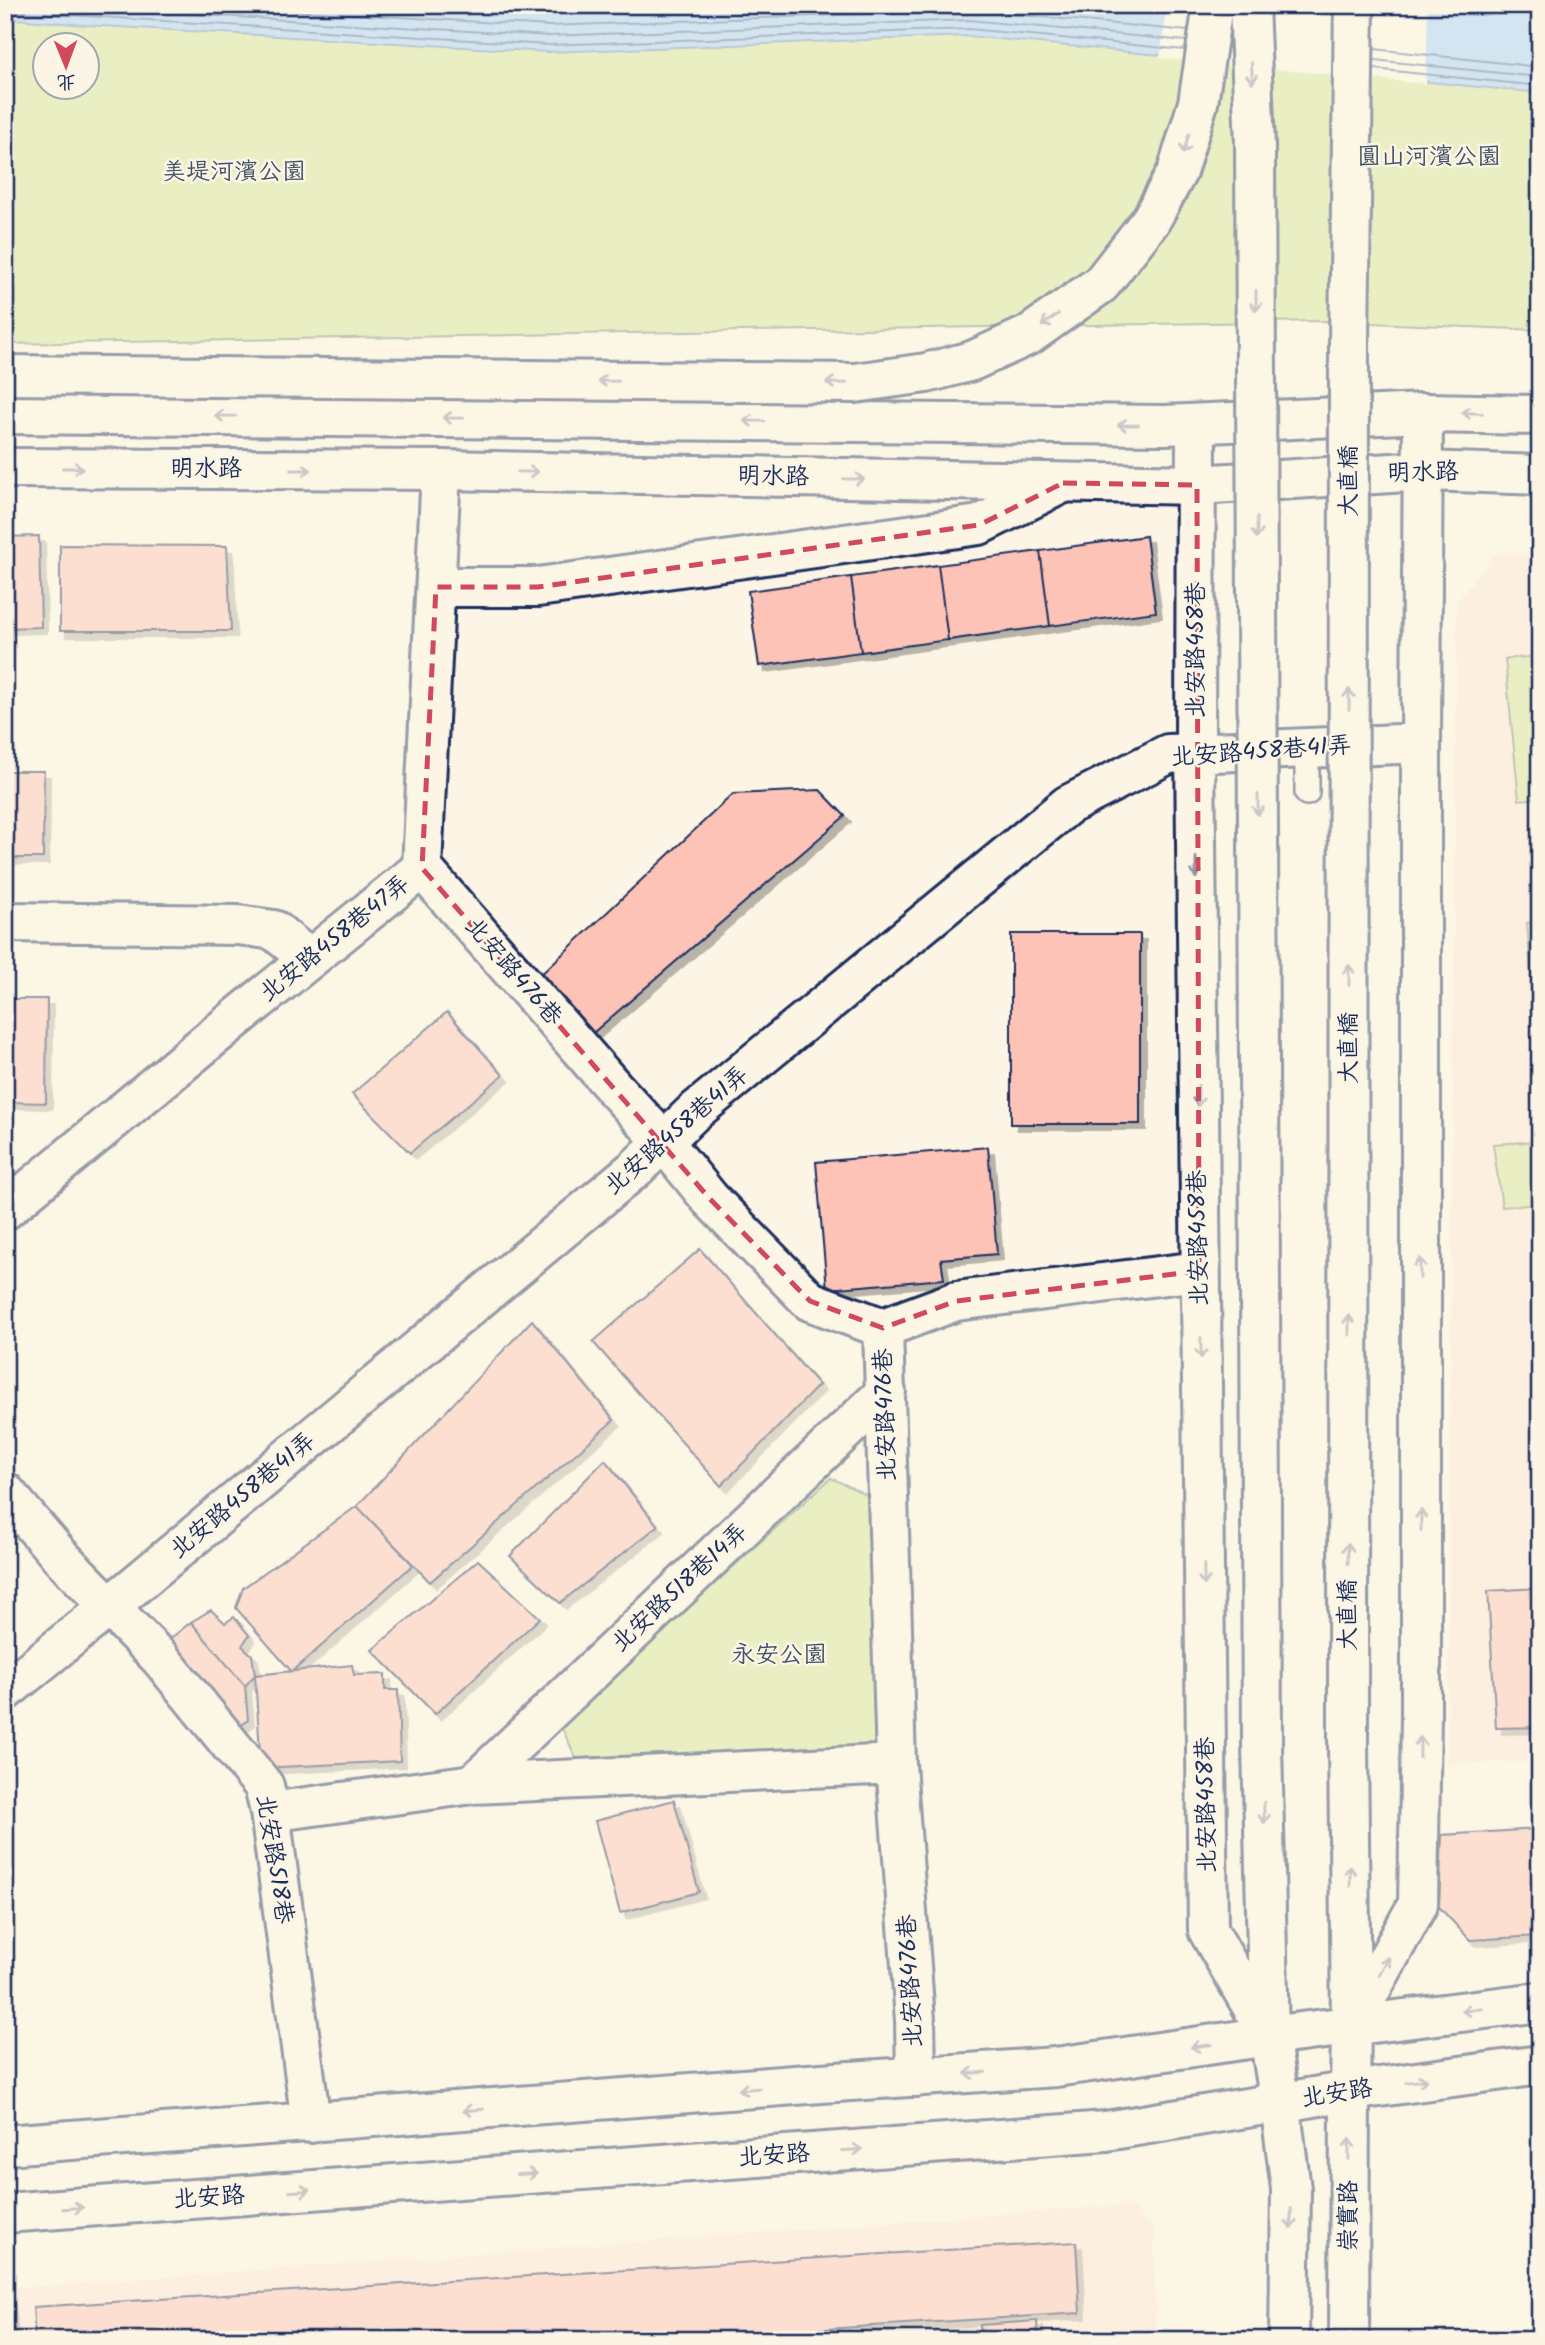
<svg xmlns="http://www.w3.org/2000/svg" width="1545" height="2345" viewBox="0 0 1545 2345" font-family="Kalam,'LXGW WenKai TC',sans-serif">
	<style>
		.built { fill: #fce6d7 }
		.green { fill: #d4e69a; stroke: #788a7c; stroke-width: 2; fill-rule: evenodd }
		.water { fill: #a3d1fe; stroke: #6d90be; stroke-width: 2 }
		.pier { fill: #fcf5e5 }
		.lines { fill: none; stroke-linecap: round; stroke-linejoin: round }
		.shore { stroke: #51709e; stroke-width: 2 }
		.building { fill: #fdc3b6; stroke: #1b2f5e; stroke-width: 2; filter: url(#shadow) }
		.lane-casing { stroke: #1b2f5e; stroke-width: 28 }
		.street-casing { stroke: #1b2f5e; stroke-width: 44 }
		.secondary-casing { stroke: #1b2f5e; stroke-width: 44 }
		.lane { stroke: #fcf5e5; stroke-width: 23 }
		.street { stroke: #fcf5e5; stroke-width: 38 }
		.secondary { stroke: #fcf5e5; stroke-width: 38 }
		.secondary-bridge-casing { stroke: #1b2f5e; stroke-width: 44; stroke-linecap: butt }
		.secondary-bridge { stroke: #fcf5e5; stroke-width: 38 }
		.oneway { stroke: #8c92a2 }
		.marked { fill: none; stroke: #d1495b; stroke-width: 5; stroke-dasharray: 14 9; stroke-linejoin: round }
		.labels { text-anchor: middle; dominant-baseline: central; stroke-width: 5; stroke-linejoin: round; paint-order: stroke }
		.park-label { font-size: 24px; fill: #40546a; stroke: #fcf5e5 }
		.street-label { font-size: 24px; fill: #1b2f5e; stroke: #fcf5e5 }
	</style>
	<defs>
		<filter id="shadow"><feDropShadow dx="6" dy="6" stdDeviation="0" flood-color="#0004"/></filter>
	</defs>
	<rect width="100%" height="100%" fill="#fcf5e5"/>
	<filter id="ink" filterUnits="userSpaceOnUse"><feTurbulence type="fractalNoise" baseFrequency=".0143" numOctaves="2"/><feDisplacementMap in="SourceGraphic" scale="14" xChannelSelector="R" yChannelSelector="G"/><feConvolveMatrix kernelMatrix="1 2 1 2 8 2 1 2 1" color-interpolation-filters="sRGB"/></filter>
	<g filter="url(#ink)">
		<path class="built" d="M1494 554 1540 555V1761L1448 1764 1457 602Z
			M1128 2205 1154 2229 1156 2340H5V2289Z"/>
		<path class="green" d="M5 5H722L1540 61V330L1323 321 5 344ZM46 46H88V88H46Z
			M1540 656V798L1519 800 1505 659Z
			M1540 922V986L1532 987 1527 923Z
			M1540 1141V1204L1502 1207 1493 1144Z
			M831 1478 867 1495 880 1746 576 1758 560 1724Z"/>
		<path class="water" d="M5 5H1540V93L969 36 549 52 85 25 5 18Z"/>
		<path class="pier" d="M1167 5H1428L1426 84 1160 58Z"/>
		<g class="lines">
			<path class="shore" d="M40 5 549 36 969 20 1186 41
				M200 5 549 26 970 10 1188 31
				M5 11 549 45 969 29 1185 50
				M1374 49 1540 67
				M1374 60 1540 77
				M1374 69 1540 86"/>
		</g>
		<path class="building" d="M39 536 41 627 5 628V537Z
			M1146 536 1156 612 1050 626 1040 551Z
			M60 545 227 546 231 631H60Z
			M1040 551 1050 626 948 640 938 565Z
			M938 565 948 640 861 652 851 577Z
			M851 577 861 652 759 666 748 591Z
			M5 771H44L43 858H5Z
			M820 790 845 816 587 1038 537 978 733 794Z
			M1011 934H1140V1124H1011Z
			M5 999H47L46 1103 5 1102Z
			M447 1012 503 1075 410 1153 352 1094Z
			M988 1147 997 1254 941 1259 944 1279 827 1289 816 1162Z
			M700 1249 819 1385 721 1486 593 1342Z
			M532 1320 614 1420 430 1582 357 1506Z
			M605 1460 658 1526 560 1603 510 1556Z
			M357 1506 413 1565 292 1672 236 1608 243 1588Z
			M478 1560 540 1618 435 1714 372 1650Z
			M1540 1588V1727L1496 1728 1488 1591Z
			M211 1610 225 1623 234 1617 249 1635 242 1646 252 1655 255 1675 245 1686 191 1622Z
			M191 1622 245 1686 248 1720 239 1727 165 1643Z
			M352 1665 354 1675 385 1674V1690H398L400 1761 261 1768 255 1675Z
			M674 1800 699 1892 620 1913 595 1821Z
			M1537 1829 1540 1879V1936L1470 1940 1439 1907 1442 1835Z
			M1076 2242 1080 2313 649 2340H35L33 2307Z
			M9 2299 13 2340H5V2300Z
			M1037 2321 1038 2340H981L980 2325Z"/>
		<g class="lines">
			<defs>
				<path id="lane" d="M1307 747V793"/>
				<path id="street" d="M1196 424 1195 751 1208 1930 1269 2036
					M436 587H538L979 525 1063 483
					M422 868 616 1090 663 1141 710 1199 810 1301 883 1328 896 1764 915 2020 916 2077
					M5 922 238 925 274 930 309 959
					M5 1210 207 1042 422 868 441 470
					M883 1328 956 1301 1199 1271
					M5 1492 60 1556 160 1658 264 1786 270 1812 311 2123
					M5 1691 110 1606 636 1168 693 1113 1068 805 1168 754 1421 743
					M473 1784 886 1392
					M270 1812 473 1784 896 1764
					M1351 2026 1418 1904 1421 1716V743L1423 413
					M1280 2103 1291 2189 1289 2340
					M1349 2340 1350 2091"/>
				<path id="secondary" d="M5 414 1165 425 1423 413 1540 415
					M5 468 441 470 1197 485 1424 471 1540 475
					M1348 1743 1351 2026 1350 2091
					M1262 1745 1269 2036 1280 2103
					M5 2145 821 2083 1056 2067 1269 2036 1540 2002
					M5 2213 1106 2131 1350 2091 1540 2065"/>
			</defs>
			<use href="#lane" class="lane-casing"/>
			<use href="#street" class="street-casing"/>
			<use href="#secondary" class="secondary-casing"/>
			<use href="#lane" class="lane"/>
			<use href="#street" class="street"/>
			<use href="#secondary" class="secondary"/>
			<defs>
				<path id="secondary-bridge" d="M1249 5 1255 145 1262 1745
					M5 375 855 383 926 373 972 361 1029 335 1101 284 1151 220 1177 172 1198 103 1213 5
					M1348 1743 1349 339 1354 5"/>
			</defs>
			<use href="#secondary-bridge" class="secondary-bridge-casing"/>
			<use href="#secondary-bridge" class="secondary-bridge"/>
		</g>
		<defs><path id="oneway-shaft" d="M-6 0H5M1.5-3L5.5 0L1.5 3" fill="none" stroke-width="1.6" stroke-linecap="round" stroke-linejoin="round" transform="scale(1.75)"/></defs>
		<g class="oneway">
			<use href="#oneway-shaft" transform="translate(1252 73) rotate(87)"/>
			<use href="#oneway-shaft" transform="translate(1186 144) rotate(107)"/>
			<use href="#oneway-shaft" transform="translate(1256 301) rotate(90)"/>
			<use href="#oneway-shaft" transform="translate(1050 320) rotate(145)"/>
			<use href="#oneway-shaft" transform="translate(608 381) rotate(-179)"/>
			<use href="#oneway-shaft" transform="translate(836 383) rotate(-179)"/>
			<use href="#oneway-shaft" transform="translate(1472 413) rotate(-178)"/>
			<use href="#oneway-shaft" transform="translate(225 416) rotate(-179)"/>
			<use href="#oneway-shaft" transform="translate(453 418) rotate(-179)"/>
			<use href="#oneway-shaft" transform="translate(754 421) rotate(-179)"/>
			<use href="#oneway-shaft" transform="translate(1128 425) rotate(-179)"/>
			<use href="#oneway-shaft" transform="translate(73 468)"/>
			<use href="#oneway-shaft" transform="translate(301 470)"/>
			<use href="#oneway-shaft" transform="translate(528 472) rotate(1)"/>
			<use href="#oneway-shaft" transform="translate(854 479) rotate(1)"/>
			<use href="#oneway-shaft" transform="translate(1257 528) rotate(90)"/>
			<use href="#oneway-shaft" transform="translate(1349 699) rotate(-90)"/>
			<use href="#oneway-shaft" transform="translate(1258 805) rotate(90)"/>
			<use href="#oneway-shaft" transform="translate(1196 868) rotate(90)"/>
			<use href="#oneway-shaft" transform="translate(1349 975) rotate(-90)"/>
			<use href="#oneway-shaft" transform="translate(1198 1096) rotate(90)"/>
			<use href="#oneway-shaft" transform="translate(1420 1268) rotate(-90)"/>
			<use href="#oneway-shaft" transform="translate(1349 1325) rotate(-90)"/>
			<use href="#oneway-shaft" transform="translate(1201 1348) rotate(89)"/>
			<use href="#oneway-shaft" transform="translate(1421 1520) rotate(-90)"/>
			<use href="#oneway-shaft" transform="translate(1348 1553) rotate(-90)"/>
			<use href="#oneway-shaft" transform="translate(1204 1575) rotate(89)"/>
			<use href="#oneway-shaft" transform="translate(1420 1747) rotate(-89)"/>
			<use href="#oneway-shaft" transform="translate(1264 1813) rotate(89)"/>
			<use href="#oneway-shaft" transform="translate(1350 1876) rotate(-91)"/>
			<use href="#oneway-shaft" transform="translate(1384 1966) rotate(-61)"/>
			<use href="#oneway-shaft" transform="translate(1472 2010) rotate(173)"/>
			<use href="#oneway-shaft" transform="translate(1201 2046) rotate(172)"/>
			<use href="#oneway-shaft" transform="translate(975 2073) rotate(176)"/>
			<use href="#oneway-shaft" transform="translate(1417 2081) rotate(-8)"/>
			<use href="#oneway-shaft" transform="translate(749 2089) rotate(175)"/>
			<use href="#oneway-shaft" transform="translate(473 2110) rotate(175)"/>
			<use href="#oneway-shaft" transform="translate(1349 2149) rotate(-89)"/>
			<use href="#oneway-shaft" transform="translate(852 2150) rotate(-4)"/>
			<use href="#oneway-shaft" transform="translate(527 2174) rotate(-4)"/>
			<use href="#oneway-shaft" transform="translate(300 2191) rotate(-4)"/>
			<use href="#oneway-shaft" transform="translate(73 2208) rotate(-4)"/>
			<use href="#oneway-shaft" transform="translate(1291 2219) rotate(91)"/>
		</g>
	</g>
	<path d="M0 0H1545V2345H0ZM1063 483 1197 485 1199 1271 956 1301 883 1328 810 1301 710 1199 422 868 436 587H538L979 525Z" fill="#fcf5e5" fill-opacity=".55" fill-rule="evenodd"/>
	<path class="marked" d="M1063 483 1197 485 1199 1271 956 1301 883 1328 810 1301 710 1199 422 868 436 587H538L979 525Z"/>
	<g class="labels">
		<g class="park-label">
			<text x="1429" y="157">圓山河濱公園</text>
			<text x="234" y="172">美堤河濱公園</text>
			<text x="779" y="1655">永安公園</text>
		</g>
		<g class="street-label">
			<text x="206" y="469">明水路</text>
			<text transform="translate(1423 473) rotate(-1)">明水路</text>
			<text transform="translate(773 477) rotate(1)">明水路</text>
			<text transform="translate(1349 481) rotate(-90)">大直橋</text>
			<text transform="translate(1196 650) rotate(-90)">北安路458巷</text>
			<text transform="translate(1261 752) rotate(-4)">北安路458巷41弄</text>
			<text transform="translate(335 939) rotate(-39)">北安路458巷47弄</text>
			<text transform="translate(513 972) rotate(49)">北安路476巷</text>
			<text transform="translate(1349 1048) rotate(-90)">大直橋</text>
			<text transform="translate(677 1131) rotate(-41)">北安路458巷41弄</text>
			<text transform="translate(1199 1238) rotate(-91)">北安路458巷</text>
			<text transform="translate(886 1415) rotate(-92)">北安路476巷</text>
			<text transform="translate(243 1496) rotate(-40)">北安路458巷41弄</text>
			<text transform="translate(680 1588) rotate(-43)">北安路518巷14弄</text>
			<text transform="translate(1348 1615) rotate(-90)">大直橋</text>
			<text transform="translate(1207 1805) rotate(-91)">北安路458巷</text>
			<text transform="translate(274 1859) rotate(81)">北安路518巷</text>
			<text transform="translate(911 1981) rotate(-93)">北安路476巷</text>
			<text transform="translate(1337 2094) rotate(-9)">北安路</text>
			<text transform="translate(774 2156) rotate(-4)">北安路</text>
			<text transform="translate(209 2198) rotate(-4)">北安路</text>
			<text transform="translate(1349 2216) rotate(-90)">崇實路</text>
		</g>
	</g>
	<rect width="1545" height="2345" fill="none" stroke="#fcf5e5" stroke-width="28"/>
	<rect x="14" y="14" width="1517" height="2317" fill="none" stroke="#1b2f5e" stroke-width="2.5" filter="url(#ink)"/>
	<g transform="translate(66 66) rotate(179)"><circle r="33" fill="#fcf5e5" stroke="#a2a6af" stroke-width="2"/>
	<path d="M0-5L12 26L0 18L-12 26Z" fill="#d1495b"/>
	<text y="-10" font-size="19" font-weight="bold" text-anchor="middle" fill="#1b2f5e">北</text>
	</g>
</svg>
